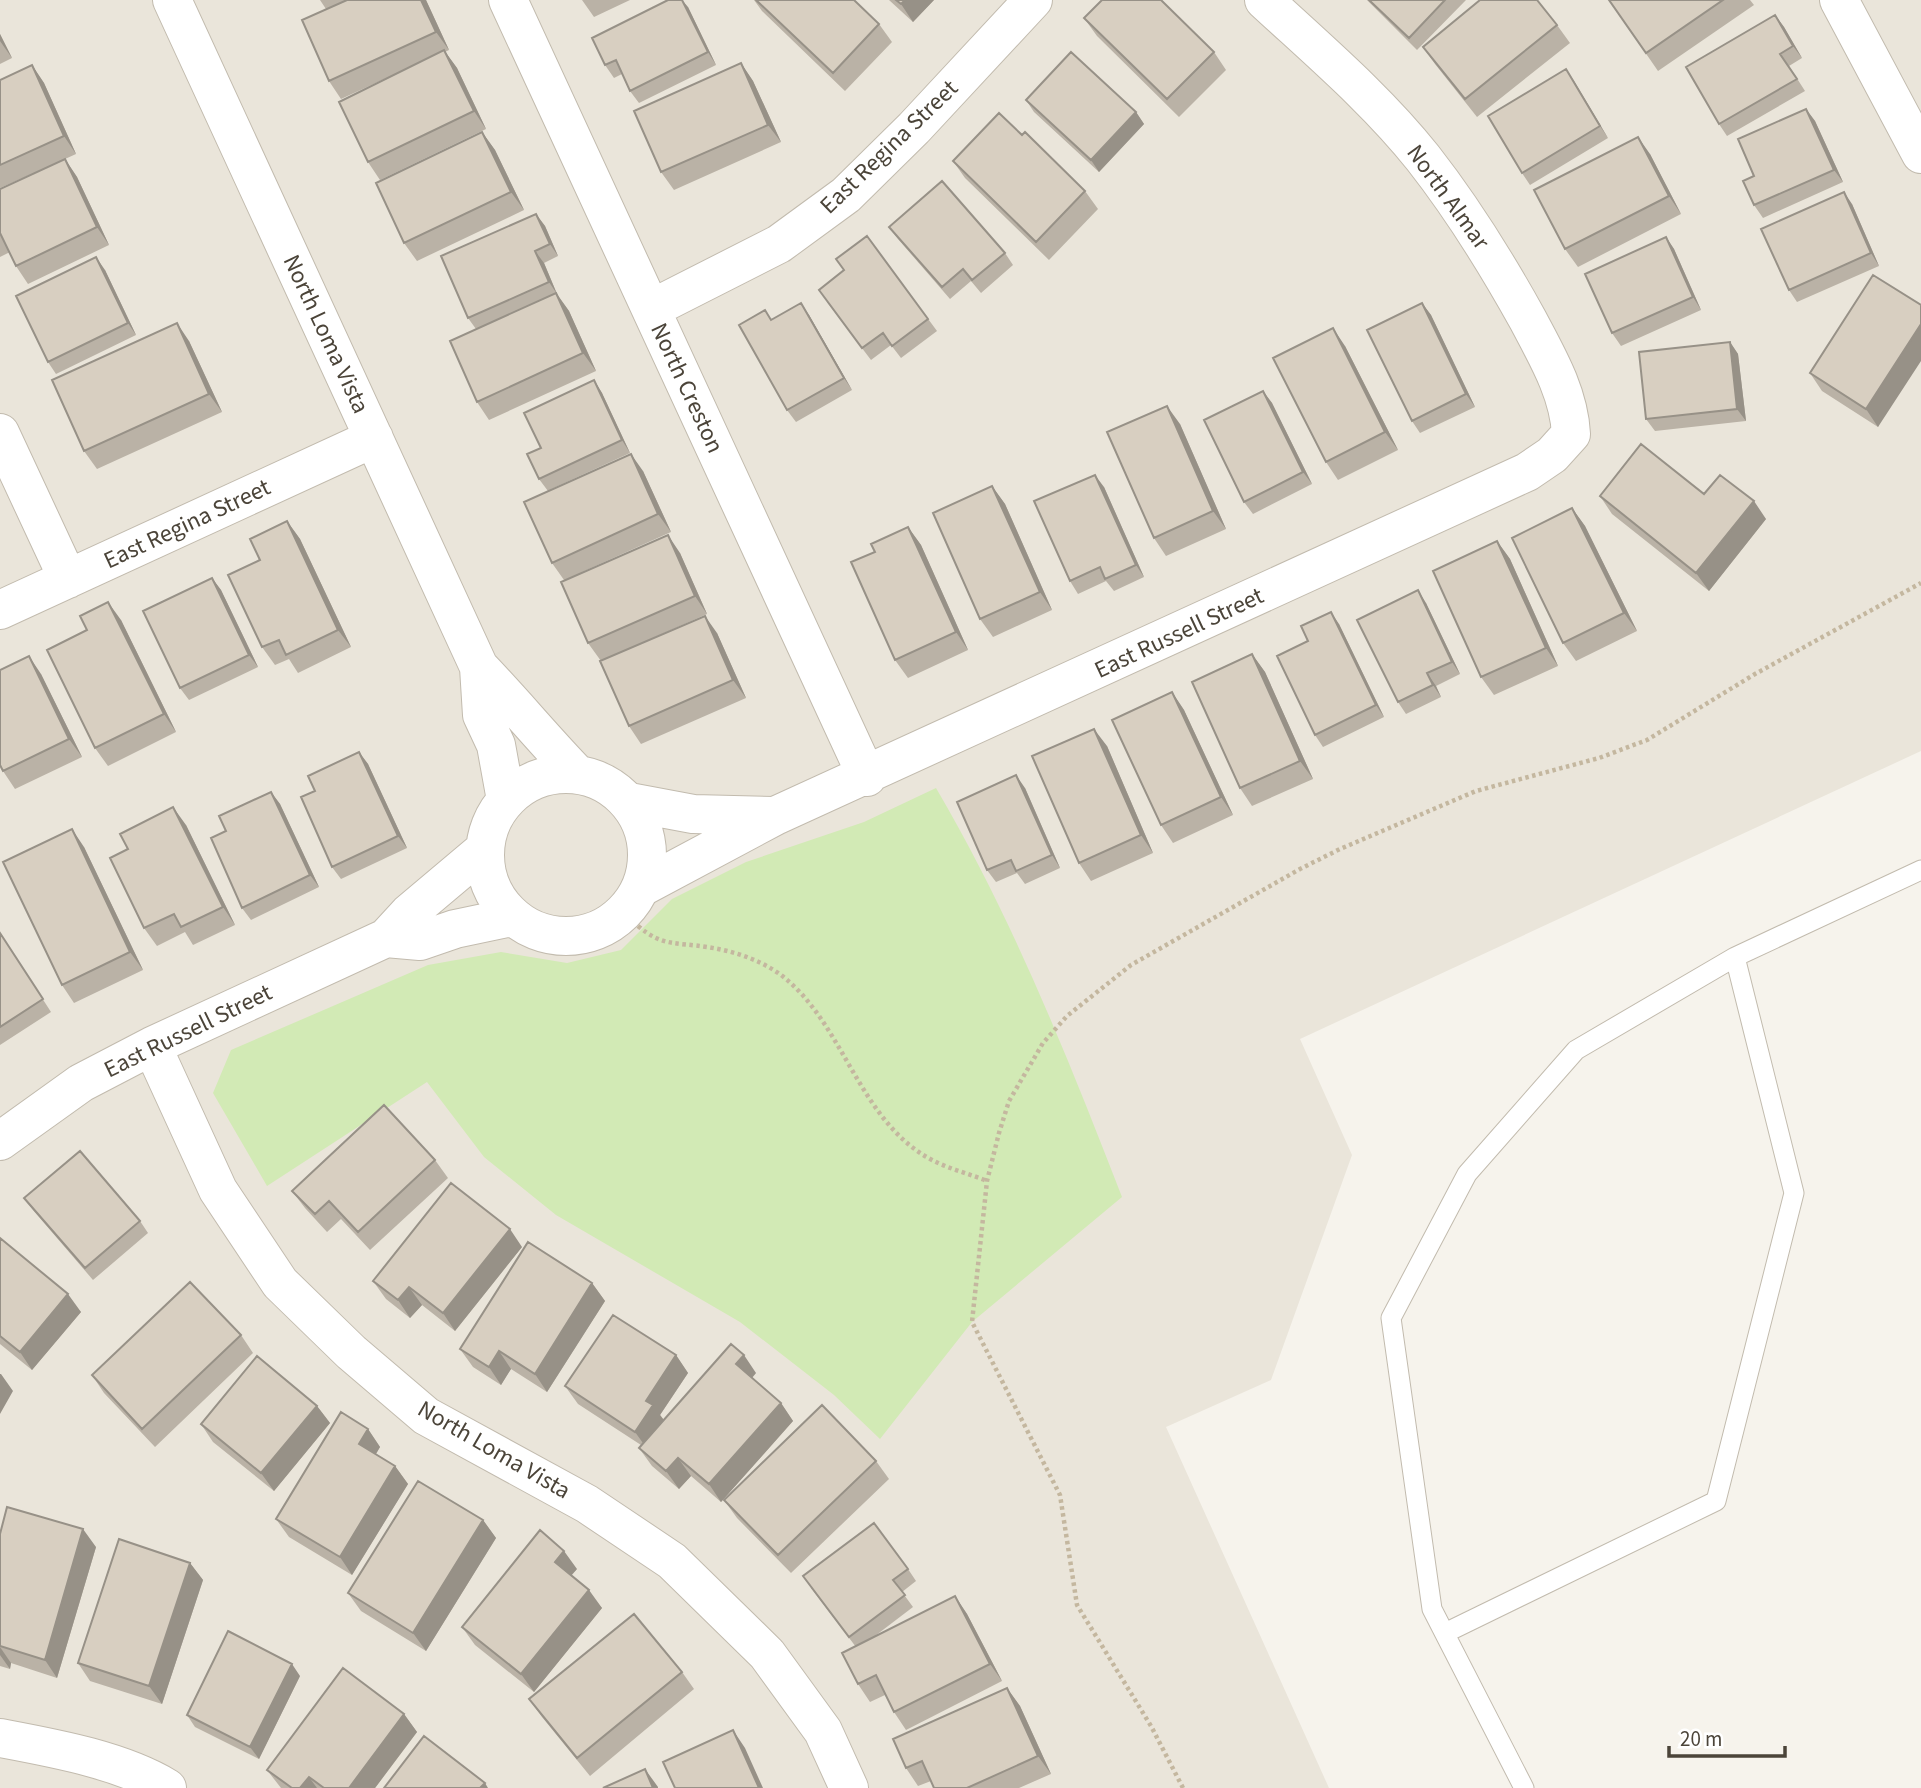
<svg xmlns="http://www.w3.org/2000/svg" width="1921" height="1788" viewBox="0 0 1921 1788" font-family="'Source Sans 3',sans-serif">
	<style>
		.residential { fill: #eae5da }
		.green { fill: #d2eab5 }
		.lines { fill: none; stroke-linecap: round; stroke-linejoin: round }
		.lane-casing { stroke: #c2bbae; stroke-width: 21 }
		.street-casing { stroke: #c2bbae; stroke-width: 40 }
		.path { stroke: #c4b79f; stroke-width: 4.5; stroke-dasharray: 3.5 3.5; stroke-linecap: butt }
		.lane { stroke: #fff; stroke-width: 19 }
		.street { stroke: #fff; stroke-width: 38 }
		.wall { fill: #bab2a6 }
		.shaded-wall { fill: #979187 }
		.building { fill: #d8cfc1; stroke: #979187; stroke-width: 2 }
		.labels { text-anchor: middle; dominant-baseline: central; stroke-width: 5; stroke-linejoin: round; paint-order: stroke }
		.street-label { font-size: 24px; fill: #4b4439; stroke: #fff }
	</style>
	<rect width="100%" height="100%" fill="#f6f3ec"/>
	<path class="residential" d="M0 0H1921V751L1300 1039 1352 1155 1271 1380 1166 1427 1329 1788H0Z"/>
	<path class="green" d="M936 788C1012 917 1068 1058 1122 1197L972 1322 880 1439 834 1395 740 1322 556 1215 484 1157 427 1082 267 1186 213 1093 231 1050 428 965 501 952 567 963 621 950 672 899 746 862 864 822Z"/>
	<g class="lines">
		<defs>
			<path id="lane" d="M1445 1633 1716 1501 1794 1193 1735 957
				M1524 1788 1432 1609 1391 1318 1467 1174 1576 1050 1735 957 1921 870"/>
			<path id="street" d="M172 0 479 667C513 702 543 739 577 774
				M508 0 867 777
				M1839 0 1921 154
				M651 309 779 244 846 195 914 128 1033 0
				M0 433 68 579
				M0 610 374 438
				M479 667 482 715 496 745 506 800
				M485 855a81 81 0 1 1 162 0a81 81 0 1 1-162 0Z
				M629 802 693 814 773 816
				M642 887 775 816 1527 472 1552 455 1571 434C1569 393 1547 356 1528 320 1497 264 1463 209 1423 158 1377 100 1318 50 1264 0
				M386 938 420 941 455 929 512 917
				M152 1046 218 1190 280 1283 351 1352 426 1416 587 1504 672 1561 767 1654 823 1731 849 1788
				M0 1141 81 1083 152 1046 386 938 409 913 485 849
				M0 1738C53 1748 121 1760 167 1788"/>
		</defs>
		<use href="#lane" class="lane-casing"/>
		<use href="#street" class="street-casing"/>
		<path class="path" d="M638 926C663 947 676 942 707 947 733 951 759 959 781 975 845 1024 858 1121 932 1160 949 1169 970 1174 987 1181
			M1183 1788 1151 1726 1077 1605 1060 1495 972 1322 987 1181 999 1133 1009 1101 1043 1043 1067 1016 1131 965 1300 869 1340 849 1476 791 1599 758 1647 740 1755 674 1921 583"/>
		<use href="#lane" class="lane"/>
		<use href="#street" class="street"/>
	</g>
	<path class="wall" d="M320 0H426L449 50 445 52 457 68 486 129 380 180 368 162 393 75 341 99 329 81 326 9Z
		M582 0H630L594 17Z
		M754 0H854L879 24 892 42 845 91 762 11Z
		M889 0H934L913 22Z
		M1367 0H1466L1417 50Z
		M1609 0H1750L1754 5 1658 71Z
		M688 7 716 65 639 103 630 91 622 74 614 78 605 65Z
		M1775 15 1784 27 1802 58 1789 66 1805 91 1727 136 1719 124Z
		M1084 18 1214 52 1226 70 1179 117 1097 36Z
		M1557 25 1570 43 1477 117 1435 64 1423 47Z
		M0 34 12 58 0 64Z
		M741 63 753 81 781 142 674 190 661 172Z
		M32 65 44 83 76 154 65 159 77 177 109 245 28 284 16 266 10 252 0 257V189L36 172 0 188V80Z
		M1566 69 1608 138 1530 185 1522 173Z
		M1026 100 1136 112 1144 124 1099 172 1034 112Z
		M1806 109 1815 121 1843 182 1763 218 1754 205Z
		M482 132 495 150 524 210 417 261 404 243Z
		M1650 154 1681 214 1578 267 1565 249Z
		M953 161 1085 191 1098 209 1049 260 965 178Z
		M1852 204 1879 266 1797 302 1789 290Z
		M536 214 545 226 558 256 544 263 557 294 569 311 596 371 489 420 477 402 476 329 468 318Z
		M889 227 1005 253 1013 265 981 293 971 281 950 299 898 239Z
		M867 236 937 331 901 358 891 345 871 360 827 302 844 270Z
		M1666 237 1674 249 1701 310 1621 346 1612 333Z
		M105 270 136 335 56 374 48 362Z
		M1422 303 1431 315 1475 407 1420 433 1412 421Z
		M1921 305 1878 427 1822 391 1810 373Z
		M809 315 852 390 796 422 787 410 772 320Z
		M189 341 222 412 97 469 84 451Z
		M1730 342 1738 354 1746 421 1655 431 1646 419Z
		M1345 346 1398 450 1338 480 1326 462Z
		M594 380 602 393 630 453 549 490 643 471 671 532 582 572 680 553 707 614 601 661 588 643 564 580 552 563 548 491 539 479 541 448Z
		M1263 391 1272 403 1312 484 1253 514 1244 502Z
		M1180 424 1226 529 1166 556 1154 538Z
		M992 486 1005 504 1052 610 993 637 980 619Z
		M1104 487 1144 577 1114 591 1106 581 1078 594 1070 581Z
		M1704 494 1766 519 1709 591 1612 514 1600 496Z
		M1572 508 1585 526 1637 631 1576 661 1563 643Z
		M287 521 300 539 351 647 298 673 289 659 275 665 262 647 260 560Z
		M908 527 921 545 968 650 908 678 895 660 875 552Z
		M1497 541 1510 559 1558 666 1494 695 1481 677Z
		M212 578 221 590 258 667 189 700 180 688Z
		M1426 603 1460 674 1436 686 1441 697 1406 714 1398 702Z
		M121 620 176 732 108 766 95 748 87 630Z
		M1339 624 1384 717 1323 747 1315 735 1308 641Z
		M717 633 746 698 641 744 629 726Z
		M1252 654 1265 672 1313 779 1252 806 1240 788Z
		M41 674 82 757 15 789 3 771Z
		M1172 692 1184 710 1233 815 1173 843 1161 825Z
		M1107 746 1153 853 1091 881 1079 863Z
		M359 752 368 764 407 848 341 879 332 867 315 791Z
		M1025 788 1060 868 1025 884 1017 873 996 882 987 870Z
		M271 792 280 804 319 887 251 920 242 908 226 831Z
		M186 825 235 925 193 945 185 932 157 946 144 928Z
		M84 847 143 970 74 1003 62 985Z
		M0 933 51 1012 0 1045Z
		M435 1160 448 1178 370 1250 341 1219 327 1232 305 1208 292 1191Z
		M24 1198 140 1221 148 1233 93 1280 33 1210Z
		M0 1238 81 1312 32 1370 0 1344Z
		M522 1247 455 1331 422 1305 410 1318 386 1299 373 1281Z
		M592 1283 605 1301 547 1392 511 1369 501 1385 473 1367 460 1349Z
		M241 1335 253 1353 155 1447 104 1393 92 1375Z
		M676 1355 688 1373 660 1415 664 1420 756 1373 752 1378 781 1403 793 1421 721 1502 691 1476 679 1489 652 1466 639 1448 641 1445 578 1404 565 1386Z
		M317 1406 330 1423 274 1491 213 1442 201 1424Z
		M368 1429 380 1447 376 1454 395 1466 408 1484 352 1575 289 1537 276 1519Z
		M876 1461 889 1479 791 1573 737 1518 724 1500Z
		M483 1520 496 1538 426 1651 361 1611 348 1593Z
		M0 1534 96 1547 57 1678 11 1663 10 1669 0 1666Z
		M190 1563 203 1580 162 1704 90 1681 78 1663Z
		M577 1569 571 1576 602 1608 534 1692 475 1645 462 1627Z
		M908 1569 916 1581 902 1592 913 1607 871 1639 955 1596 967 1614 1002 1681 906 1730 894 1712 885 1695 870 1702 858 1684 856 1647 811 1588Z
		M682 1672 694 1689 590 1776 542 1717 529 1699Z
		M300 1676 259 1759 195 1727 187 1715Z
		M1007 1688 1020 1706 1051 1774 1019 1788H934L931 1781 918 1786 906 1768Z
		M404 1714 417 1732 375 1788H281L267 1770Z"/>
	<path class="shaded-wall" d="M421 0H426L449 50 436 32Z
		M682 0 688 7 716 65 708 52Z
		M905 0H934L913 22 901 4Z
		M1775 15 1784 27 1802 58 1793 46Z
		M0 34 12 58 0 41Z
		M444 50 457 68 486 129 474 111Z
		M741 63 753 81 781 142 768 125Z
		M32 65 44 83 76 154 64 136Z
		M1566 69 1574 81 1608 138 1600 126Z
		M1806 109 1815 121 1843 182 1834 170Z
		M1136 112 1144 124 1099 172 1091 160Z
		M482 132 495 150 524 210 511 192Z
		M1638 137 1650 154 1681 214 1669 196Z
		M65 159 77 177 109 245 97 227Z
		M1844 192 1852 204 1879 266 1871 253Z
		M536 214 545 226 558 256 550 244Z
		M1666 237 1674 249 1701 310 1693 297Z
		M535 251 544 263 557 294 549 282Z
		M96 257 105 270 136 335 128 323Z
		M556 293 569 311 596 371 583 353Z
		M801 303 809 315 852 390 844 378Z
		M1422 303 1431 315 1475 407 1466 394Z
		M177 323 189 341 222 412 209 394Z
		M1921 324V361L1878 427 1866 409Z
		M1333 328 1345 346 1398 450 1385 432Z
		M1730 342 1738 354 1746 421 1737 409Z
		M594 380 602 393 630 453 622 440Z
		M1263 391 1272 403 1312 484 1303 472Z
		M1167 406 1180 424 1226 529 1213 511Z
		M631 454 643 471 671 532 658 514Z
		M1095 475 1104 487 1144 577 1136 565Z
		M992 486 1005 504 1052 610 1040 592Z
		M1754 501 1766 519 1709 591 1696 573Z
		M1572 508 1585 526 1637 631 1624 613Z
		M287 521 300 539 351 647 338 630Z
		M908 527 921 545 968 650 956 632Z
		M668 535 680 553 707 614 695 596Z
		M1497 541 1510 559 1558 666 1546 648Z
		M212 578 221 590 258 667 249 655Z
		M1418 590 1426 603 1460 674 1452 662Z
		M108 602 121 620 176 732 164 714Z
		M1331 612 1339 624 1384 717 1376 705Z
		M705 616 717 633 746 698 733 680Z
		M1252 654 1265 672 1313 779 1300 761Z
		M29 656 41 674 82 757 69 739Z
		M1427 673 1436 686 1441 697 1433 685Z
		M1172 692 1184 710 1233 815 1221 797Z
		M1094 729 1107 746 1153 853 1141 835Z
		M359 752 368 764 407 848 398 836Z
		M1016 775 1025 788 1060 868 1052 855Z
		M271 792 280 804 319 887 310 875Z
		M173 807 186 825 235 925 223 907Z
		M72 829 84 847 143 970 130 952Z
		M510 1229 522 1247 455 1331 443 1313Z
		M592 1283 605 1301 547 1392 535 1374Z
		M409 1287 422 1305 410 1318 398 1300Z
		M68 1294 81 1312 32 1370 20 1352Z
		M499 1351 511 1369 501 1385 489 1367Z
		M676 1355 688 1373 660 1415 666 1423 648 1450 635 1432 646 1401Z
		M744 1355 756 1373 749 1381 736 1364Z
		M0 1374H1L13 1391 0 1414Z
		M781 1403 793 1421 721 1502 709 1484Z
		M317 1406 330 1423 274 1491 261 1473Z
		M368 1429 380 1447 371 1462 359 1444Z
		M678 1458 691 1476 679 1489 666 1471Z
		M395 1466 408 1484 352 1575 340 1557Z
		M483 1520 496 1538 426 1651 413 1633Z
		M83 1529 96 1547 57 1678 45 1660Z
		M564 1551 577 1569 567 1580 555 1562Z
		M190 1563 203 1580 162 1704 149 1686Z
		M589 1590 602 1608 534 1692 521 1674Z
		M955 1596 967 1614 1002 1681 990 1664Z
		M0 1647 11 1663 10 1669 0 1655Z
		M292 1664 300 1676 259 1759 250 1747Z
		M1007 1688 1020 1706 1051 1774 1038 1756Z
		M404 1714 417 1732 375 1788H349Z
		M733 1730 745 1748 763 1788H759Z
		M645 1769 658 1787V1788H653Z
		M309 1777 317 1788H300Z
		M485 1783 488 1788H480Z"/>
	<path class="building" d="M347 0H421L436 32 329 81 302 20Z
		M668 0H682L708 52 630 91 616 60 605 65 592 38Z
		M756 0H854L879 24 833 73Z
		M896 0H905L901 4Z
		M1102 0H1161L1214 52 1167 99 1084 18Z
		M1369 0H1445L1409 38Z
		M1480 0H1537L1557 25 1465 99 1423 47Z
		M1609 0H1723L1646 53Z
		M1775 15 1793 46 1780 54 1797 79 1719 124 1686 67Z
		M444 50 474 111 368 162 339 102Z
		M1071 52 1136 112 1091 160 1026 100Z
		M741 63 768 125 661 172 634 111Z
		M32 65 64 136 0 165V80Z
		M1566 69 1600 126 1522 173 1488 116Z
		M1806 109 1834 170 1754 205 1743 181 1754 176 1738 139Z
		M999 113 1022 135 1025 132 1085 191 1036 242 953 161Z
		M482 132 511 192 404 243 376 183Z
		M1638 137 1669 196 1565 249 1534 190Z
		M65 159 97 227 16 266 0 233V189Z
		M942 181 1005 253 972 280 963 269 942 287 889 227Z
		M1844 192 1871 253 1789 290 1761 229Z
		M536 214 550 244 535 251 549 282 468 318 441 256Z
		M867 236 928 319 892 346 883 333 862 348 819 290 844 270 836 259Z
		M1666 237 1693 297 1612 333 1585 274Z
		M96 257 128 323 48 362 16 296Z
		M1873 275 1921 305V324L1866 409 1810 373Z
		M556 293 583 353 477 402 450 341Z
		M801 303 844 378 787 410 739 325 765 310 771 320Z
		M1422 303 1466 394 1412 421 1367 330Z
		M177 323 209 394 84 451 52 380Z
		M1333 328 1385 432 1326 462 1273 358Z
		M1730 342 1737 409 1646 419 1639 352Z
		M594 380 622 440 539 479 527 454 541 448 524 413Z
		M1263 391 1303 472 1244 502 1204 420Z
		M1167 406 1213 511 1154 538 1107 432Z
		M1641 444 1704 494 1720 475 1754 501 1696 573 1600 496Z
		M631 454 658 514 552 563 524 502Z
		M1095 475 1136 565 1105 579 1100 567 1070 581 1034 501Z
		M992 486 1040 592 980 619 933 513Z
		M1572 508 1624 613 1563 643 1512 538Z
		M287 521 338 630 286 655 279 640 262 647 228 575 260 560 250 539Z
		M908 527 956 632 895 660 851 562 875 552 871 544Z
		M668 535 695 596 588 643 561 582Z
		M1497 541 1546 648 1481 677 1433 571Z
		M212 578 249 655 180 688 143 611Z
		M1418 590 1452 662 1427 673 1433 685 1398 702 1357 620Z
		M108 602 164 714 95 748 47 650 87 630 80 616Z
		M1331 612 1376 705 1315 735 1277 656 1308 641 1301 626Z
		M705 616 733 680 629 726 600 661Z
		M1252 654 1300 761 1240 788 1192 682Z
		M29 656 69 739 3 771 0 765V670Z
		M1172 692 1221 797 1161 825 1112 720Z
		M1094 729 1141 835 1079 863 1032 756Z
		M359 752 398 836 332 867 301 797 315 791 308 776Z
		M1016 775 1052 855 1016 871 1011 860 987 870 957 802Z
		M271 792 310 875 242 908 211 838 226 831 219 816Z
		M173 807 223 907 181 927 174 914 144 928 110 858 128 849 120 834Z
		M72 829 130 952 62 985 3 862Z
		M0 933 43 999 0 1027Z
		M384 1105 435 1160 358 1232 329 1201 315 1214 292 1191Z
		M80 1151 140 1221 85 1268 24 1198Z
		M451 1183 510 1229 443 1313 409 1287 398 1300 373 1281Z
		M0 1238 68 1294 20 1352 0 1336Z
		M528 1242 592 1283 535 1374 499 1351 489 1367 460 1349Z
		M190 1282 241 1335 142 1429 92 1375Z
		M613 1315 676 1355 646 1401 653 1405 635 1432 565 1386Z
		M731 1344 744 1355 736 1364 781 1403 709 1484 678 1458 666 1471 639 1448Z
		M257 1356 317 1406 261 1473 201 1424Z
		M822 1405 876 1461 778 1555 724 1500Z
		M341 1412 368 1429 359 1444 395 1466 340 1557 276 1519Z
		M418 1481 483 1520 413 1633 348 1593Z
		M7 1507 83 1529 45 1660 0 1646V1534Z
		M874 1523 908 1569 893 1580 905 1595 849 1637 803 1576Z
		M540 1530 564 1551 555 1562 589 1590 521 1674 462 1627Z
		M119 1539 190 1563 149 1686 78 1663Z
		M955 1596 990 1664 894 1712 876 1675 858 1684 842 1653Z
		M634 1614 682 1672 577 1758 529 1699Z
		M228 1631 292 1664 250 1747 187 1715Z
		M343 1668 404 1714 349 1788H324L309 1777 300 1788H292L267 1770Z
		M1007 1688 1038 1756 967 1788H934L922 1761 906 1768 893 1739Z
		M733 1730 759 1788H675L663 1762Z
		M424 1736 485 1783 480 1788H384Z
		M645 1769 653 1788H603Z"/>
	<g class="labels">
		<g class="street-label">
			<text transform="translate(889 147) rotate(-44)">East Regina Street</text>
			<text transform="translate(1448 197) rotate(54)">North Almar</text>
			<text transform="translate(326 334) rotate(65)">North Loma Vista</text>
			<text transform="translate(687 388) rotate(65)">North Creston</text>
			<text transform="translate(187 524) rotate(-25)">East Regina Street</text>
			<text transform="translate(1179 633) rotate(-25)">East Russell Street</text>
			<text transform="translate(188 1031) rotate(-26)">East Russell Street</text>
			<text transform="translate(494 1450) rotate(30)">North Loma Vista</text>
		</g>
	</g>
	<path d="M1669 1746v10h116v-10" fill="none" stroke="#4b4439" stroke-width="3.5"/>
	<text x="1680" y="1746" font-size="21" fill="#4b4439" stroke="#ffffff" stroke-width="5" paint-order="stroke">20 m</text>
</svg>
